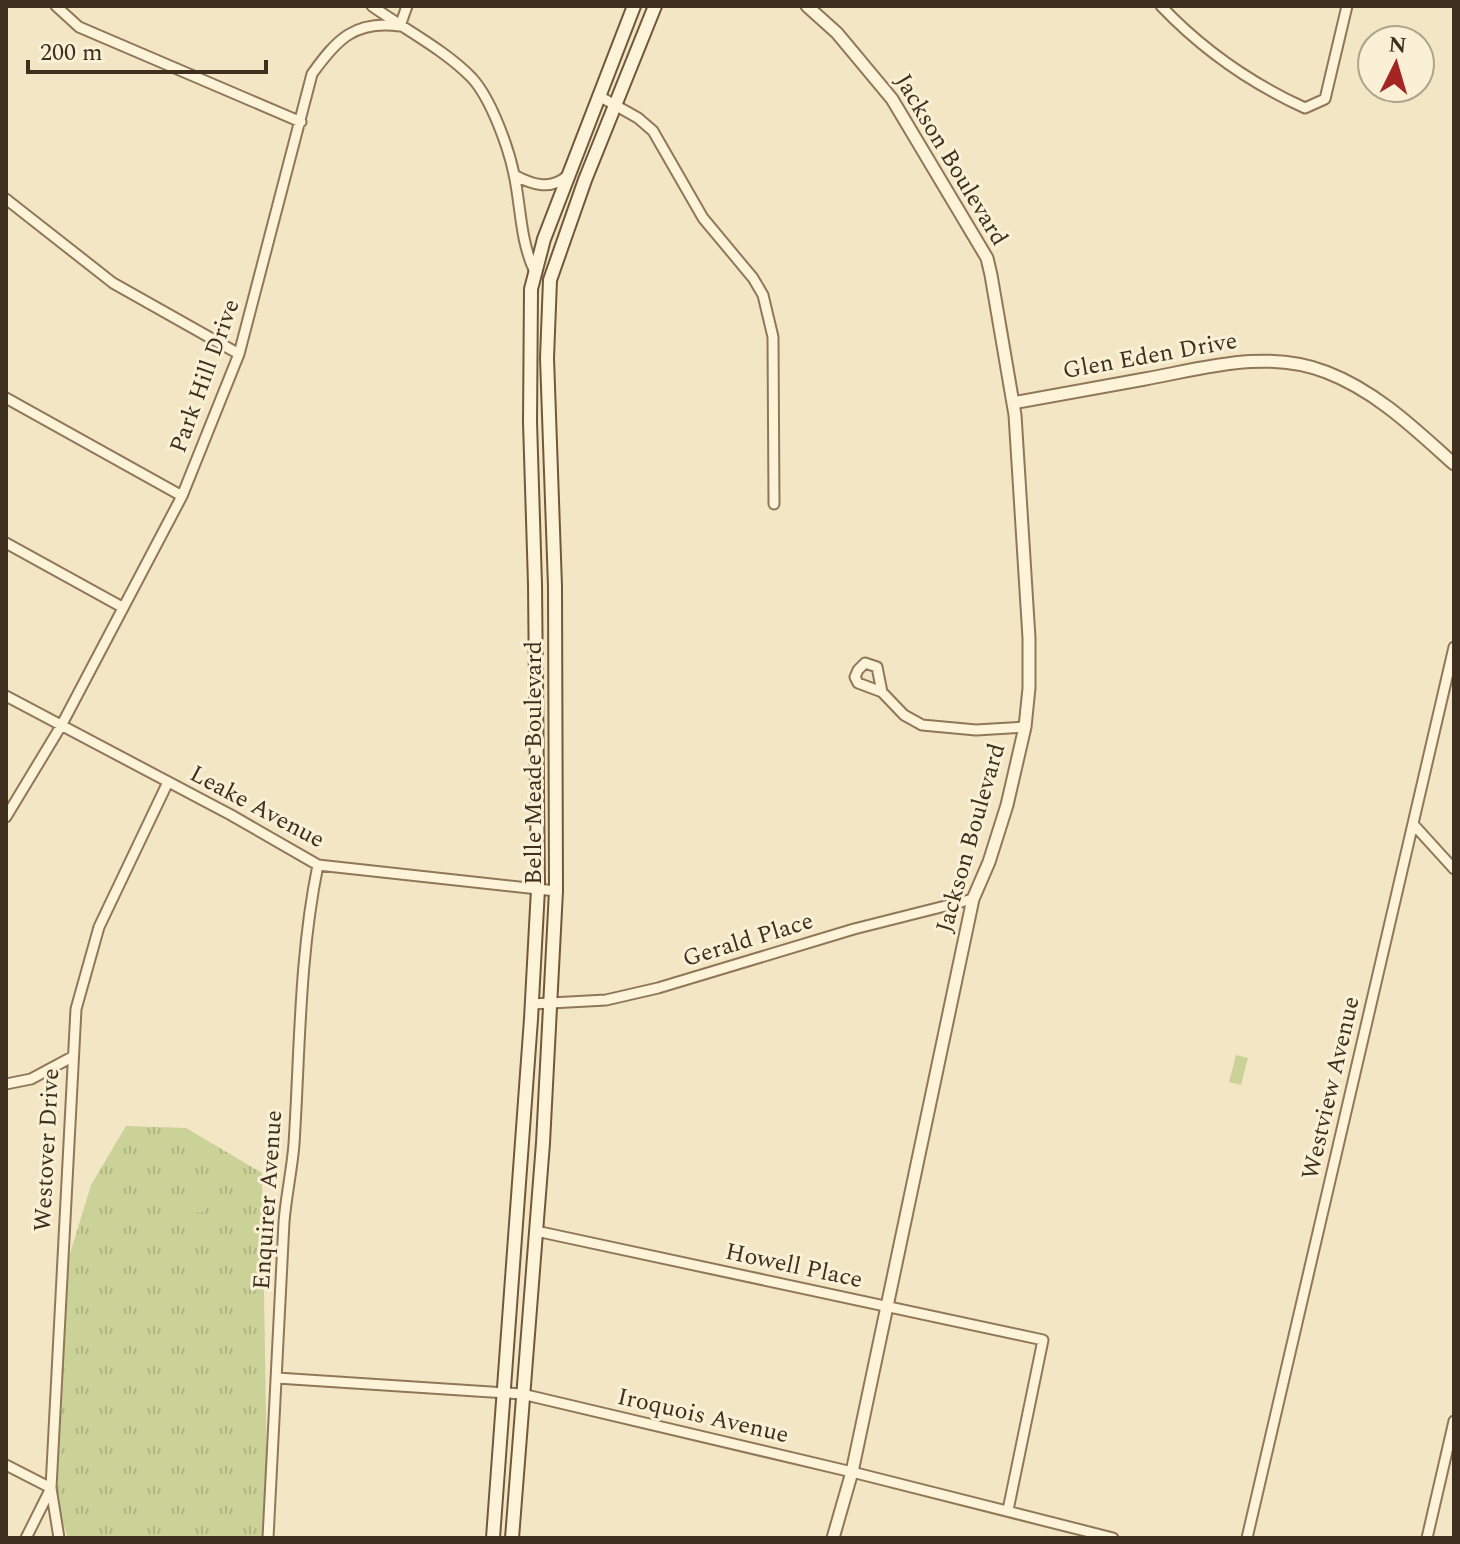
<svg xmlns="http://www.w3.org/2000/svg" width="1460" height="1544" viewBox="0 0 1460 1544" font-family="Spectral,serif">
	<style>
		.grass { fill: url(#grass-tufts) }
		.pitch { fill: #cad297 }
		.lines { fill: none; stroke-linecap: round; stroke-linejoin: round }
		.minor-casing { stroke: #907758; stroke-width: 13 }
		.tertiary-casing { stroke: #907758; stroke-width: 15 }
		.secondary-casing { stroke: #72583b; stroke-width: 16 }
		.minor { stroke: #fcf3d9; stroke-width: 9 }
		.tertiary { stroke: #fcf3d9; stroke-width: 11 }
		.secondary { stroke: #fcf3d9; stroke-width: 12 }
		.labels { text-anchor: middle; dominant-baseline: central; stroke-width: 6; stroke-linejoin: round; paint-order: stroke }
		.street-label { font-size: 24px; fill: #3e2f1e; stroke: #f9f0d5 }
	</style>
	<defs>
		<pattern id="grass-tufts" width="24" height="20" patternUnits="userSpaceOnUse" patternTransform="scale(2)"><rect width="24" height="20" fill="#cad297"/><path d="M3 7l-1-3M5 7V3M7 7l1-3M15 17l-1-3M17 17v-4M19 17l1-3" fill="none" stroke="#afb582"/></pattern>
	</defs>
	<rect width="100%" height="100%" fill="#f3e6c5"/>
	<path class="grass" d="M126 1126 186 1128 262 1173 268 1538H68L51 1488 61 1283 91 1185Z"/>
	<path class="pitch" d="M1236 1055 1248 1058 1241 1085 1229 1082Z
		M191 1191 205 1200 207 1209 200 1213 174 1209 172 1204 174 1198Z"/>
	<g class="lines">
		<defs>
			<path id="minor" d="M56 6 79 27 301 122
				M372 6C404 29 445 50 472 78 491 99 508 146 514 174 521 207 520 239 534 270
				M1161 6C1203 50 1250 83 1305 108L1325 99 1347 6
				M599 96 638 118 653 131 703 218 753 278 763 295 773 337 774 504
				M514 175C533 185 551 191 568 175
				M6 199 113 283 239 354
				M6 398 182 496
				M6 543 122 607
				M882 692 877 667 865 663 858 670 855 677 858 683 882 692 904 715 922 725 976 730 1025 727
				M6 696 231 815 318 865 556 891
				M6 817 61 726 182 496 239 354 312 74C337 39 355 20 400 26L407 6
				M1414 825 1454 869
				M532 1004 606 1000 658 988 854 929 973 899
				M6 1084 31 1079 72 1057
				M536 1231 1043 1340 1008 1510
				M277 1378 522 1394 852 1472 1113 1538
				M6 1465 51 1488 26 1538
				M59 1538 51 1488 76 1009 99 927 168 782
				M268 1538C273 1433 278 1328 284 1222 286 1196 292 1170 294 1144 300 1051 299 957 318 865
				M1247 1538 1454 647
				M1427 1538 1454 1421"/>
			<path id="tertiary" d="M807 6 837 33 892 99 987 258 991 275 1015 415 1029 638V688L1025 727 1007 805 989 862 973 899 852 1472 833 1538
				M1013 403C1057 395 1101 387 1145 379 1205 368 1267 349 1326 372 1376 391 1415 429 1454 464"/>
			<path id="secondary" d="M493 1538 531 1019 538 889 535 584 530 422 531 289 544 239 634 6
				M512 1538 543 1143 556 891 555 586 547 358 550 280 585 180 655 6"/>
		</defs>
		<use href="#minor" class="minor-casing"/>
		<use href="#tertiary" class="tertiary-casing"/>
		<use href="#secondary" class="secondary-casing"/>
		<use href="#minor" class="minor"/>
		<use href="#tertiary" class="tertiary"/>
		<use href="#secondary" class="secondary"/>
	</g>
	<g class="labels">
		<g class="street-label">
			<text transform="translate(951 160) rotate(59)">Jackson Boulevard</text>
			<text transform="translate(1150 356) rotate(-10)">Glen Eden Drive</text>
			<text transform="translate(205 376) rotate(-70)">Park Hill Drive</text>
			<text transform="translate(534 763) rotate(-90)">Belle Meade Boulevard</text>
			<text transform="translate(257 807) rotate(28)">Leake Avenue</text>
			<text transform="translate(971 838) rotate(-74)">Jackson Boulevard</text>
			<text transform="translate(748 940) rotate(-17)">Gerald Place</text>
			<text transform="translate(1331 1088) rotate(-77)">Westview Avenue</text>
			<text transform="translate(47 1150) rotate(-87)">Westover Drive</text>
			<text transform="translate(268 1200) rotate(-86)">Enquirer Avenue</text>
			<text transform="translate(794 1266) rotate(12)">Howell Place</text>
			<text transform="translate(703 1416) rotate(13)">Iroquois Avenue</text>
		</g>
	</g>
	<rect width="1460" height="1544" fill="none" stroke="#3e2f1e" stroke-width="16"/>
	<g transform="translate(1396 64) rotate(5)"><circle r="38" fill="#f9f0d5" stroke="#aea38c" stroke-width="2"/>
	<path d="M0-6L14 30L0 20L-14 30Z" fill="#a52522"/>
	<text y="-12" font-size="22" font-weight="bold" text-anchor="middle" fill="#3e2f1e">N</text>
	</g>
	<path d="M28 60v12h238v-12" fill="none" stroke="#3e2f1e" stroke-width="4"/>
	<text x="40" y="60" font-size="24" fill="#3e2f1e" stroke="#f9f0d5" stroke-width="6" paint-order="stroke">200 m</text>
</svg>
